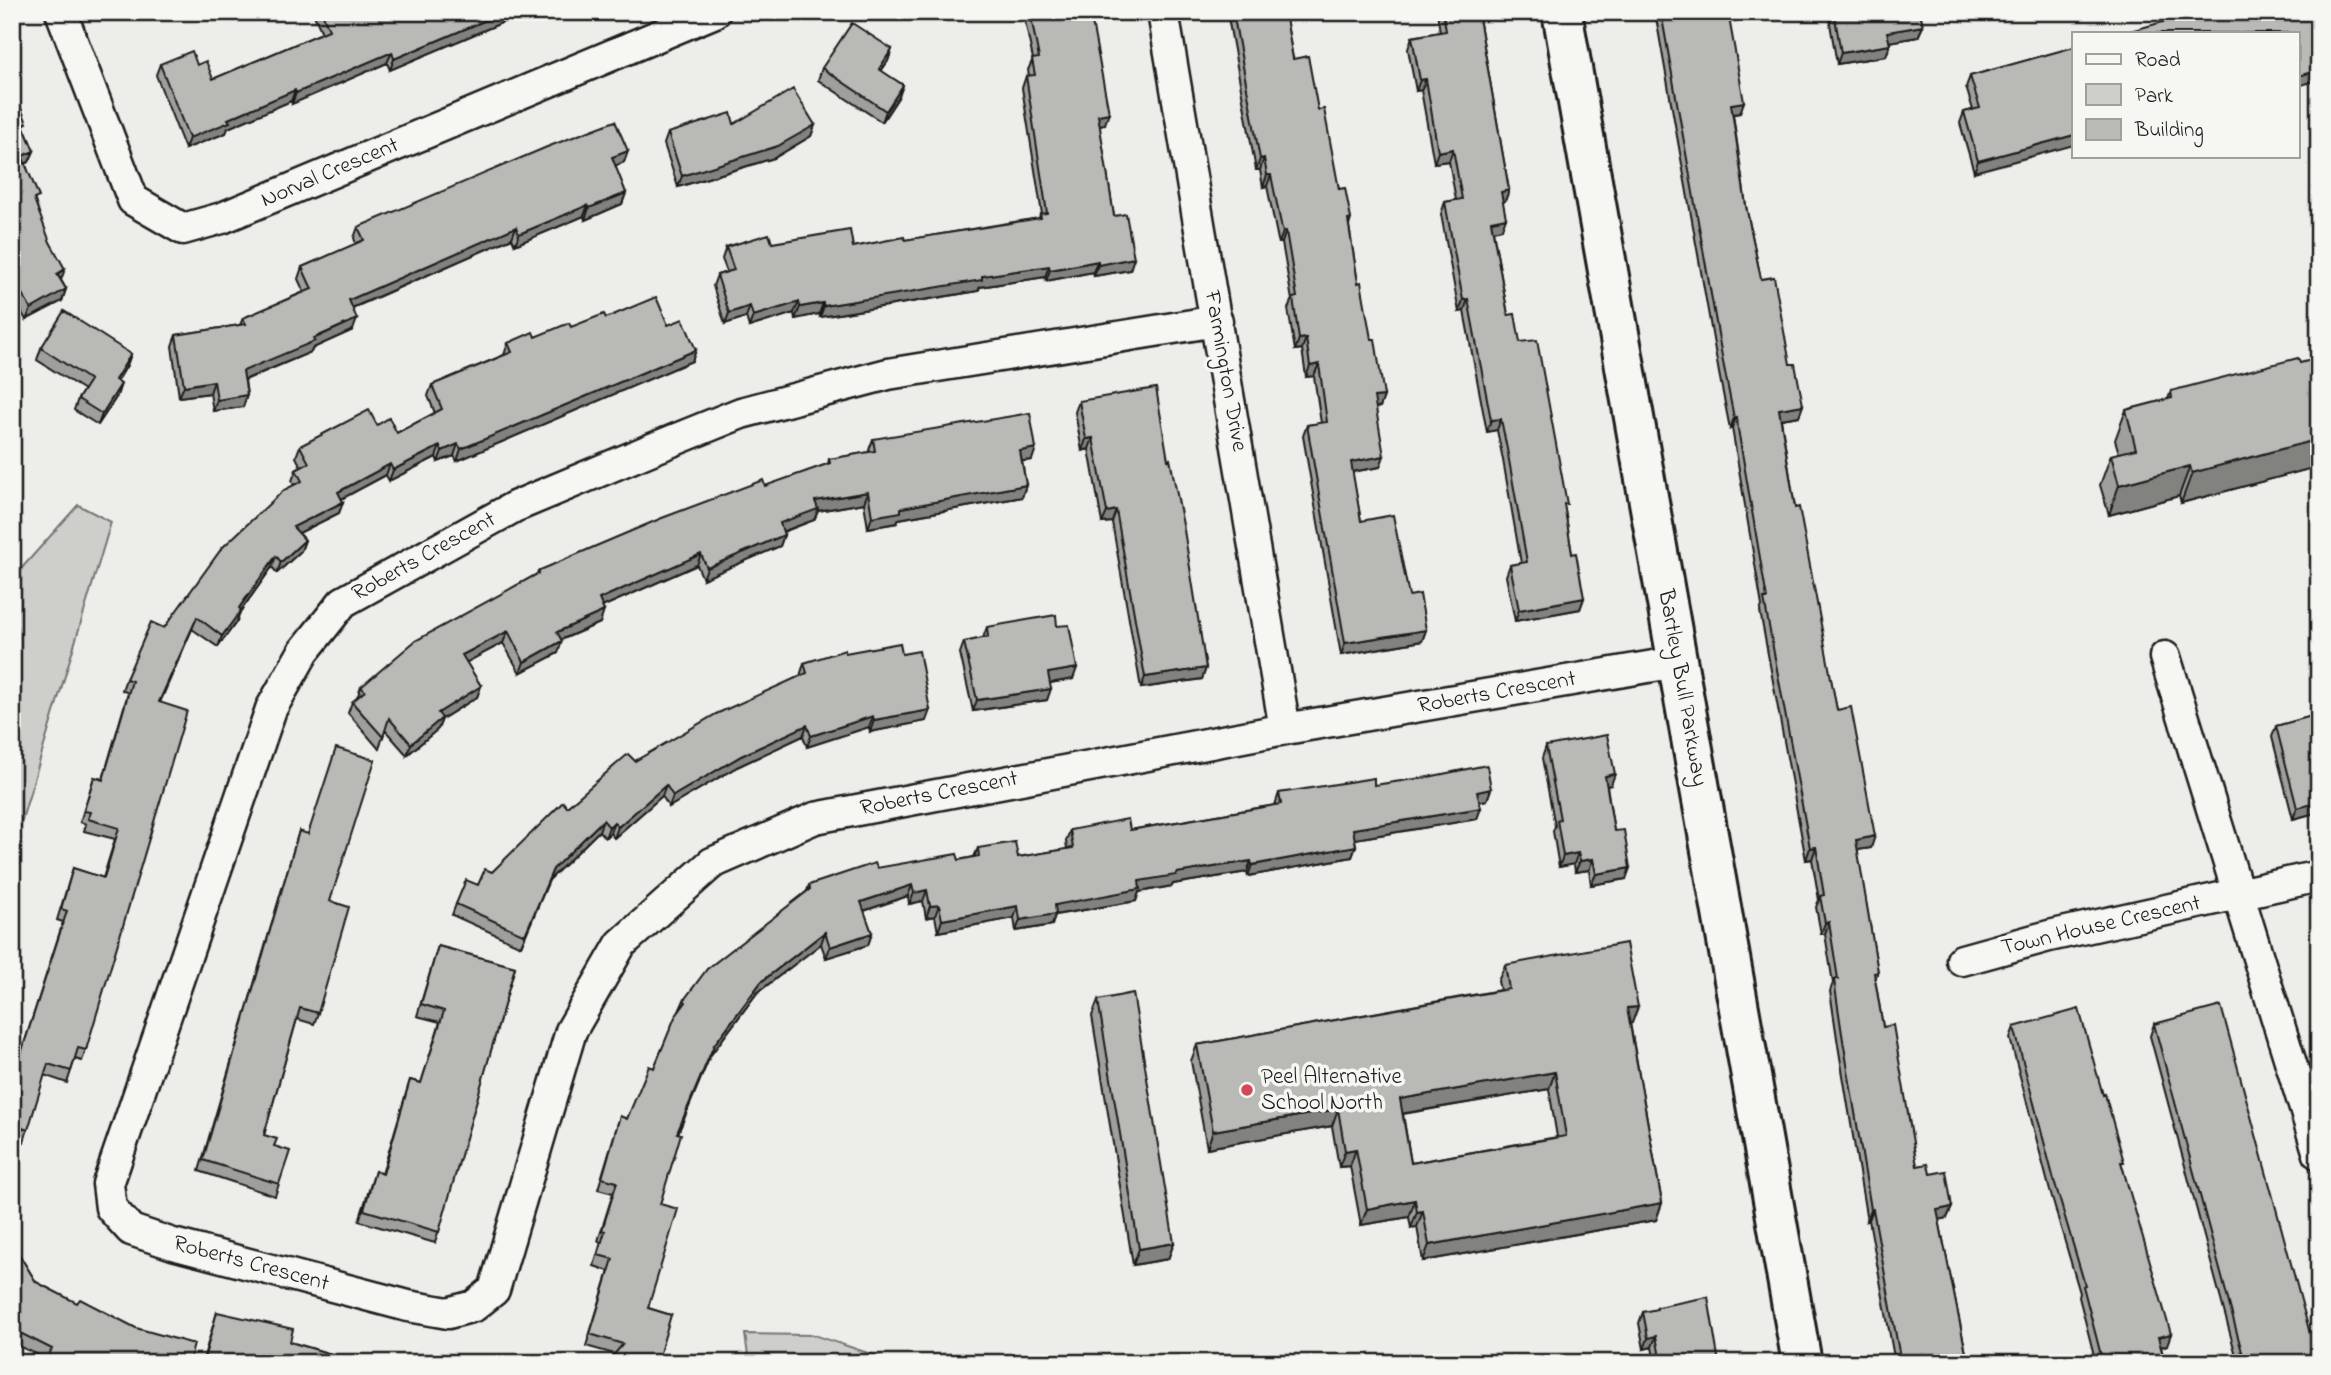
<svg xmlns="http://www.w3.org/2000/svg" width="2331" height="1375" viewBox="0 0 2331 1375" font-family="'Indie Flower',sans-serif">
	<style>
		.green { fill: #cececb; stroke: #757574; stroke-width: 2 }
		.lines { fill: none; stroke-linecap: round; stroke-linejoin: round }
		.minor-casing { stroke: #1c1c1c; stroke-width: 35 }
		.tertiary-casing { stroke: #1c1c1c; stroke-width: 44 }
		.minor { stroke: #f6f6f2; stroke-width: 30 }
		.tertiary { stroke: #f6f6f2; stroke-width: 38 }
		.wall { fill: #9f9f9d; stroke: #1c1c1c; stroke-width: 2; fill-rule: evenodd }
		.shaded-wall { fill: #82827f; stroke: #1c1c1c; stroke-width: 2 }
		.building { fill: #b9b9b6; stroke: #1c1c1c; stroke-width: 2; fill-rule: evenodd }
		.poi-dot { fill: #d1495b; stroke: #f6f6f2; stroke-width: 2.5 }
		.labels { text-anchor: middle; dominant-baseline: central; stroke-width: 7; stroke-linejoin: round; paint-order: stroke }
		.street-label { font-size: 23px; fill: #1c1c1c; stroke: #f6f6f2 }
		.poi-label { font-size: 23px; fill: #1c1c1c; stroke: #f6f6f2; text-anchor: start }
	</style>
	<rect width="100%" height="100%" fill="#edede9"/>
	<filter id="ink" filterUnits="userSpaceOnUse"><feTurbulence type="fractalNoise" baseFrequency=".0143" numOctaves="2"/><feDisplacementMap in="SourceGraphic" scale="14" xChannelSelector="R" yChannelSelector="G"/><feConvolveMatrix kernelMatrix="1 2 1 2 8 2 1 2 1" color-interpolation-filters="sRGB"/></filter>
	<g filter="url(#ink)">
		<path class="green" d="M78 505 111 522 12 853V579Z
			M745 1334 814 1335 898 1363H749Z"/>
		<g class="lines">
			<defs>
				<path id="minor" d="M61 12 133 200 183 229 222 218 715 12
					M1163 12 1285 729
					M1217 321 888 374 741 413 652 449 514 507 343 602 304 651 271 709 108 1184 111 1208 131 1230 173 1244 408 1306 448 1313 474 1306 494 1290 571 1031 621 944 712 863 815 818 1285 729 1677 662
					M2165 657 2319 1154
					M1962 960 2049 936 2319 876"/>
				<path id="tertiary" d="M1562 12 1802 1363"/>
			</defs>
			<use href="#minor" class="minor-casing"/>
			<use href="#tertiary" class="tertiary-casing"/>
			<use href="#minor" class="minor"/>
			<use href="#tertiary" class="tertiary"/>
		</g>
		<path class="wall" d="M315 12H527L390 70 387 63 292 104 291 101 228 128 226 133 185 149 156 75 160 64 197 65 213 79 322 33 314 15Z
			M1023 12H1090L1105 124 1099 125 1114 216 1130 270 1094 276 1093 272 1046 281 1045 277 980 287 978 291 820 317 819 314 795 319 794 313 749 327 746 317 725 324 713 286 717 275 727 272 722 259 726 247 772 243 853 247 905 240 1039 218 1040 214H1042L1022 88 1026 76H1029L1028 70 1033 59Z
			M1227 12H1285L1293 59 1318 110 1339 189 1351 219 1349 226 1358 283 1384 396 1380 407 1376 408 1380 467 1352 472 1361 521 1409 596 1426 630 1422 641 1341 655 1303 436 1307 425 1321 423 1314 376 1306 377 1302 349 1295 350 1288 309 1292 300 1282 243H1279L1278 240 1267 186 1263 187 1260 170H1256Z
			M1437 12H1478L1509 190 1505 201 1503 202 1502 229 1493 231 1508 315 1520 342 1565 511 1572 554 1584 598 1580 609 1515 621 1506 576 1510 565 1521 563 1503 460 1497 430 1487 432 1464 311 1459 312 1441 214 1445 202 1456 200 1449 161 1434 163 1421 90 1416 91 1408 49 1412 37 1440 32Z
			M1655 12H1728L1740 113 1733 114 1746 206 1761 279 1803 405 1799 416 1781 419 1795 508 1837 710 1871 848 1857 850 1878 972 1875 979 1883 1027 1917 1166 1930 1174 1952 1207 1947 1218 1939 1220 1968 1363H1895L1869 1220 1867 1221 1838 1045 1830 991 1833 983 1825 934H1821L1816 907 1819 900 1812 859 1806 860 1760 611 1762 606 1732 428 1730 429 1719 373Z
			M1828 12H1920L1923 26 1918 37 1889 42 1890 45 1886 56 1837 64Z
			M2074 47 1974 172 1960 123 1964 112 1973 110 1966 87 1970 76Z
			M892 49 888 61 881 71 903 85 899 96 882 122 818 80 822 68Z
			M12 92 25 130 34 151 29 162 26 164 36 205 61 280 66 289 62 301 26 320 12 295Z
			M734 124 815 125 811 136 774 158 678 187 664 144 668 133Z
			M628 151 624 162 615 166 626 193 622 204 585 220 584 216 515 245 512 238 353 308V330L313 348 311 352 245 380 247 395 243 407 213 411 210 393 179 397 172 346 176 335 240 325 243 318 304 292 298 279 302 267 356 244 354 238 358 227Z
			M606 318 668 325 696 350 692 361 457 461 454 456 438 462 436 457 389 481 386 475 341 499 343 502 339 513 299 533 305 540 301 551 277 573 272 567 240 612 237 621 218 647 192 629 159 703 86 1050 82 1061 75 1059 67 1083 44 1075 24 1142 19 1140 18 1218 14 1229 17 1066 63 922 57 920 73 868 103 878 115 839 84 831 86 824 80 822 94 777 103 779 128 693 122 690 126 679 164 628 294 485 292 481 296 470 301 467 296 457 300 446 377 425 397 433 435 413 428 396 432 385 504 355 508 343 535 337Z
			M41 348 131 354 127 365 117 382V396L98 425 74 410 78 399 84 390 37 360Z
			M2171 391 2312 461 2309 469 2181 503 2179 496 2109 515 2100 485 2111 455 2119 453 2115 440 2126 410 2168 399Z
			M1079 401 1168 460 1206 668 1202 679 1141 688 1112 522 1102 523 1089 449 1082 451 1075 412Z
			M873 439 1032 460 1022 461 1026 485 1022 497 899 519 897 523 868 528 864 503 818 511 814 520 783 532 784 535 780 546 703 579 697 565 602 607 600 623 561 640 558 653 520 673 503 643 466 662 481 686 477 697 442 719 438 729 407 755 385 730 379 749 348 713 352 702 357 698 361 687 537 574 538 571 828 464 829 459 870 452 869 450Z
			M1057 626 1073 679 1050 683 1047 700 973 711 960 653 964 642 983 638 987 627Z
			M845 653 902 654 926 721 870 732 869 727 807 747 803 736 737 767 669 807 662 796 614 838 610 833 605 838 599 831 549 880 521 946 452 915 456 904 567 807 635 761 800 676 804 663Z
			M2319 714V812L2293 819 2272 737 2276 726Z
			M1546 746 1611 785 1607 786 1614 831 1626 879 1591 885 1589 870 1575 872 1574 864 1559 867 1553 831 1555 826 1542 758Z
			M1374 785 1491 789 1487 800 1479 802 1477 819 1355 839 1356 846 1352 857 1248 876 1247 872 1173 884 1172 886 1139 892 1136 901 1055 915 1052 925 1016 931 1014 918 938 932 935 916 926 918 923 901 909 904 908 896 864 911 872 933 868 945 826 958 821 944 757 993 710 1056 678 1133 660 1204 648 1308 671 1315 614 1354 586 1346 609 1271 594 1266 601 1242 598 1241 613 1193 598 1189 620 1116 627 1119 654 1068 684 1000 807 891 809 885 877 868 959 860 974 857 978 848 1018 857 1067 849 1066 841 1070 830H1130L1275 805 1279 793Z
			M299 831 330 901 318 1013 314 1024 297 1019 264 1135 274 1146 279 1184 275 1196 199 1171Z
			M438 946 515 967 435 1243 359 1221 375 1171 382 1174 410 1080 421 1083 440 1022 417 1016Z
			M1505 965 1632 1023H1630L1662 1203 1656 1220 1423 1261 1417 1227 1411 1228 1409 1217 1361 1225 1350 1166 1339 1167 1332 1126 1207 1148 1191 1061 1197 1045 1500 990 1498 981ZM1549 1089 1557 1137 1411 1163 1403 1114Z
			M1098 1000 1174 1243 1168 1259 1133 1265 1092 1016Z
			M2154 1024 2318 1363H2238L2150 1036Z
			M2014 1027 2122 1165 2167 1345 2161 1347 2165 1363H2096L2079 1297 2080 1293 2050 1191 2010 1038Z
			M12 1243 36 1282 189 1363H45L47 1359 12 1343Z
			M1657 1307 1719 1363H1655L1652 1347 1644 1349 1639 1323 1643 1312 1656 1310Z
			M217 1312 290 1342 362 1363H202Z"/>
		<path class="shaded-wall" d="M505 12H527L390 70 394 59Z
			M844 12H896L894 18Z
			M1923 26 1918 37 1883 43 1887 32Z
			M1890 45 1886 56 1837 64 1841 53Z
			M892 49 888 61 874 81 879 69Z
			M392 52 387 63 292 104 296 93Z
			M2319 70V80L2298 86V76Z
			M1426 79 1421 90 1416 91 1420 80Z
			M903 85 899 96 882 122 886 111Z
			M295 90 291 101 228 128 226 133 185 149 189 138 228 119Z
			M1744 102 1740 113 1727 115 1731 104Z
			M1109 113 1105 124 1094 126 1098 115Z
			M815 125 811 136 774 158 678 187 682 176Z
			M2074 135V145L1974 172 1978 161Z
			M1453 149 1449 161 1434 163 1438 152Z
			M34 151 29 162 18 167 22 156Z
			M628 151 624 162 608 169 612 157Z
			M1264 158 1260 170H1256L1260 159Z
			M1267 175H1271L1267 186 1263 187Z
			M1509 190 1505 201 1497 203 1501 192Z
			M626 193 622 204 585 220 589 208Z
			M588 205 584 216 515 245 519 234Z
			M1506 218 1502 229 1487 232 1491 221Z
			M516 227 512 238 345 311 349 300Z
			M1286 231 1282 243H1279L1283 232Z
			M1134 258 1130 270 1094 276 1098 265Z
			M1098 261 1093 272 1046 281 1050 270Z
			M1049 266 1045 277 980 287 978 291 820 317 824 306 982 276Z
			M65 269 61 280 57 274Z
			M66 289 62 301 26 320 31 309Z
			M1468 299 1464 311 1459 312 1463 300Z
			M799 302 794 313 749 327 753 316Z
			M823 303 819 314 795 319 800 307Z
			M750 306 746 317 725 324 729 313Z
			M357 319 353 330 313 348 311 352 239 382 243 371Z
			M1306 338 1302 349 1295 350 1299 339Z
			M696 350 692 361 457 461 461 449Z
			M131 354 127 365 111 392 115 380Z
			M1319 364 1314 376 1306 377 1310 366Z
			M214 381 210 393 179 397 184 386Z
			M121 384 117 396 98 425 102 414Z
			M247 395 243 407 213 411 217 400Z
			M1384 396 1380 407 1370 408 1374 397Z
			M1803 405 1799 416 1775 420 1779 409Z
			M1736 417 1732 428 1730 429 1734 418Z
			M1501 419 1497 430 1487 432 1491 420Z
			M2319 432V459L2312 461 2309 469 2181 503 2192 473Z
			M1093 438 1089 449 1082 451 1086 439Z
			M458 444 454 456 438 462 442 451Z
			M440 446 436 457 389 481 393 470Z
			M1036 448 1032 460 1016 462 1020 451Z
			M1384 456 1380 467 1346 473 1351 462Z
			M390 464 386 475 334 503 338 492Z
			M2190 466 2179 496 2109 515 2119 485Z
			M1026 485 1022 497 899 519 897 523 868 528 872 517 901 508Z
			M868 492 864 503 818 511 814 520 776 534 780 523 815 501Z
			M343 502 339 513 289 538 293 527Z
			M1116 510 1112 522 1102 523 1107 512Z
			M784 535 780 546 703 579 707 568Z
			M305 540 301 551 277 573 281 562Z
			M701 554 697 565 595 610 599 599Z
			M276 556 272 567 240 612 237 621 218 647 222 636 239 608Z
			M1584 598 1580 609 1515 621 1519 610Z
			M604 611 600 623 553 643 557 632Z
			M197 617 192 629 155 714 159 702Z
			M1426 630 1422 641 1341 655 1345 643Z
			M508 631 503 643 458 667 462 655Z
			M562 641 558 653 520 673 524 662Z
			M1077 668 1073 679 1044 684 1048 673Z
			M1206 668 1202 679 1141 688 1145 677Z
			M481 686 477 697 442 719 438 729 407 755 411 744 438 713Z
			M1051 689 1047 700 973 711 977 700Z
			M930 710 926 721 870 732 874 720Z
			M873 716 869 727 807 747 811 736Z
			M807 725 803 736 737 767 669 807 673 796 741 756Z
			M1615 774 1611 785 1601 787 1605 776Z
			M666 785 662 796 614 838 618 827Z
			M1491 789 1487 800 1473 803 1477 792Z
			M2319 802V812L2293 819 2297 808Z
			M1481 808 1477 819 1349 840 1353 829Z
			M603 820 599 831 549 880 521 946 553 869Z
			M614 822 610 833 605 838 609 827Z
			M1875 836 1871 848 1851 851 1856 840Z
			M1356 846 1352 857 1248 876 1252 865Z
			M1816 847 1812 859 1806 860 1810 848Z
			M1578 853 1574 864 1559 867 1563 856Z
			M1593 859 1589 870 1575 872 1580 861Z
			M1251 861 1247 872 1173 884 1172 886 1139 892 1136 901 1055 915 1052 925 1016 931 1020 920 1055 905 1139 881 1176 873Z
			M1630 868 1626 879 1591 885 1596 874Z
			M912 885 908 896 857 913 861 902Z
			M927 890 923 901 909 904 914 893Z
			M939 905 935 916 926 918 930 906Z
			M1018 906 1014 918 938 932 942 920Z
			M1829 922 1825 934H1821L1825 923Z
			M825 932 821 944 757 993 710 1056 673 1145 714 1045 761 982Z
			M872 933 868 945 826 958 830 947Z
			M1638 1007 1632 1023 1621 1025 1627 1008Z
			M1555 1072 1549 1089 1394 1115 1400 1099Z
			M1338 1109 1332 1126 1207 1148 1213 1131Z
			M1356 1149 1350 1166 1339 1167 1345 1151Z
			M1415 1200 1409 1217 1361 1225 1367 1209Z
			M1662 1203 1656 1220 1423 1261 1429 1245Z
			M1952 1207 1947 1218 1933 1221 1937 1210Z
			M1871 1209H1873L1869 1220 1867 1221Z
			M1423 1211 1417 1227 1411 1228 1417 1212Z
			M12 1218H18L14 1229H12Z
			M1174 1243 1168 1259 1133 1265 1139 1249Z
			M2171 1334 2167 1345 2154 1349 2158 1337Z
			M1656 1336 1652 1347 1644 1349 1648 1338Z"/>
		<path class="building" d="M322 12H505L394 59 392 52 296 93 295 90 228 119 230 122 189 138 160 64 192 51 197 65 206 61 213 79 329 30Z
			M1030 12H1090L1109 113 1098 115 1114 216 1126 214 1134 258 1098 265V261L1050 270 1049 266 982 276V280L824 306 823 303 800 307 799 302 753 316 750 306 729 313 717 275 734 270 726 247 769 234 772 243 850 230 853 247 904 237 905 240 1041 218 1040 214 1047 213 1026 76 1035 75 1032 59 1039 58Z
			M1233 12H1285L1293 59 1308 56 1318 110 1324 109 1339 189 1345 188 1351 219 1348 220 1358 283 1361 282 1371 339H1375L1384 396 1374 397 1384 456 1351 462 1361 521 1393 515 1409 596 1420 594 1426 630 1345 643 1307 425 1327 422 1319 364 1310 366 1306 338 1299 339 1293 298 1297 297 1286 231 1283 232 1282 229 1271 175H1267L1264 158 1260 159Z
			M1443 12H1478L1509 190 1501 192 1506 218 1491 221 1508 315 1515 314 1520 342 1537 340 1567 504H1564L1572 554 1576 553 1584 598 1519 610 1510 565 1527 562 1507 449 1501 419 1491 420 1468 299 1463 300 1445 202 1462 199 1453 149 1438 152 1426 79 1420 80 1412 37 1446 31Z
			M1661 12H1728L1744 102 1731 104 1746 206 1761 279 1774 277 1790 364H1795L1803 405 1779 409 1795 508 1799 507 1837 710 1851 707 1875 836 1856 840 1878 972 1874 973 1883 1027 1893 1025 1917 1166 1928 1164 1930 1174 1946 1171 1952 1207 1937 1210 1968 1363H1901L1873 1209H1871L1842 1034 1834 980 1838 979 1829 922 1825 923 1820 896 1824 895 1816 847 1810 848 1764 599H1767L1736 417 1734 418 1723 362Z
			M1834 12H1920L1923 26 1887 32 1890 45 1841 53Z
			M2199 12H2319V70L2298 76V33H2123Z
			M852 23 892 49 879 69 903 85 886 111 822 68Z
			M2074 47V135L1978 161 1964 112 1980 108 1970 76Z
			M793 89 815 125 778 146 682 176 668 133 731 113 734 124Z
			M14 91 27 123 23 125 34 151 22 156 39 197 34 199 50 242 65 269 57 274 66 289 31 309 12 277V270L15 268 12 262V92Z
			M615 121 628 151 612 157 626 193 589 208 588 205 519 234 516 227 349 300 357 319 314 338 315 341 243 371 247 395 217 400 214 381 184 386 176 335 246 324 243 318 312 289 302 267 364 240 358 227 547 147Z
			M656 297 668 325 683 319 696 350 461 449 458 444 442 451 440 446 393 470 390 464 338 492 343 502 293 527 305 540 281 562 276 556 239 608 241 610 222 636 197 617 159 702 187 711 86 1050 78 1048 71 1071 48 1064 28 1130 19 1127 18 1218H12V1064L17 1066 67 911 61 909 73 868 104 878 119 828 88 819 90 812 84 811 94 777 103 780 132 681 126 679 151 622 164 628 222 548 284 490 302 481 296 470 309 463 300 446 369 410 377 425 389 418 397 433 442 409 432 385 512 352 508 343 533 332 535 337 569 323 571 327 604 314 606 318Z
			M64 311 131 354 115 380 121 384 102 414 78 399 90 380 41 348Z
			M2298 358 2300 363 2319 358V439L2192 473 2190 466 2119 485 2111 455 2136 449 2126 410 2172 398 2171 391Z
			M1156 388 1168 460 1170 459 1184 530 1206 668 1145 677 1116 510 1107 512 1093 438 1086 439 1079 401Z
			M1030 413 1036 448 1020 451 1026 485 901 508V512L872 517 868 492 815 501 818 509 780 523 784 535 707 568 701 554 599 599 604 611 557 632 562 641 524 662 508 631 462 655 481 686 438 713 442 718 411 744 389 718 383 737 352 702 365 691 361 687 415 641 539 573 538 571 596 546 662 518 763 480 765 486 830 463 829 459 875 451 873 439Z
			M1056 615 1057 626 1069 625 1077 668 1048 673 1051 689 977 700 964 642 988 637 987 627Z
			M900 643 902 654 919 651 930 710 874 720 873 716 811 736 807 725 741 756 673 796 666 785 618 827 614 822 609 827 603 820 553 869 525 935 456 904 466 880 478 885 485 869 492 872 563 802 567 807 628 754 635 761 716 714 807 673 804 663 845 650V653Z
			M2319 714V802L2297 808 2276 726Z
			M1607 735 1615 774 1605 776 1614 831 1624 830 1630 868 1596 874 1593 859 1580 861 1578 853 1563 856 1557 820 1560 819 1546 746Z
			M336 748 375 760 330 901 349 907 318 1013 300 1008 264 1135 277 1139 274 1146 290 1151 279 1184 203 1160 299 831 308 834Z
			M1487 765 1491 789 1477 792 1481 808 1353 829 1356 846 1252 865 1251 861 1176 873V875L1139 881 1140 889 1055 905 1056 914 1020 920 1018 906 942 920 939 905 930 906 927 890 914 893 912 885 861 902 872 933 830 947 825 932 761 982 714 1045 677 1133 681 1134 660 1204 678 1209 648 1308 671 1315 657 1363H607L623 1344 590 1334 613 1259 598 1255 605 1231 602 1230 617 1182 602 1178 620 1116 627 1119 649 1066 654 1068 675 1017 686 1002 684 1000 707 969 810 889 809 885 875 863 877 868 957 854 959 860 979 856 978 848 1015 842 1018 857 1073 848 1070 830 1128 819 1130 830 1281 804 1279 793 1374 778V785L1428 777Z
			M1626 943 1638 1007 1627 1008 1662 1203 1429 1245 1423 1211 1417 1212 1415 1200 1367 1209 1356 1149 1345 1151 1338 1109 1213 1131 1197 1045 1509 989 1505 965ZM1555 1072 1566 1136 1411 1163 1400 1099Z
			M438 946 515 967 439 1232 364 1210 375 1171 383 1174 410 1080 421 1083 444 1011 421 1004Z
			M1133 993 1174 1243 1139 1249 1098 1000Z
			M2221 1006 2318 1363H2245L2154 1024Z
			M2079 1009 2103 1095 2105 1094 2124 1162H2121L2171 1334 2158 1337 2165 1363H2103L2083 1286 2085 1285 2054 1180 2014 1027Z
			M12 1243 36 1282 77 1303 80 1299 136 1328 194 1344 189 1363H48L45 1362 52 1349 12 1329Z
			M1708 1297 1719 1363H1661L1656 1336 1648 1338 1643 1312 1657 1309V1307Z
			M217 1312 293 1329 290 1342 362 1363H203Z"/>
	</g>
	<circle class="poi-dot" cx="1247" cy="1090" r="7"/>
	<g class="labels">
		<g class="street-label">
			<text transform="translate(330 173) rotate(-23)">Norval Crescent</text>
			<text transform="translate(1225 371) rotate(80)">Farmington Drive</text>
			<text transform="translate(424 557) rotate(-29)">Roberts Crescent</text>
			<text transform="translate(1682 688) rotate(80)">Bartley Bull Parkway</text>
			<text transform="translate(1497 693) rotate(-10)">Roberts Crescent</text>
			<text transform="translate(939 794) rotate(-11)">Roberts Crescent</text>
			<text transform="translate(2101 926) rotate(-13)">Town House Crescent</text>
			<text transform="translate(251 1264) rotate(15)">Roberts Crescent</text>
		</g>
		<g class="poi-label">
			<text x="1261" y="1077">Peel Alternative<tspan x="1261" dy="26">School North</tspan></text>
		</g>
	</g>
	<rect width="2331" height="1375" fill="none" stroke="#f6f6f2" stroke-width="42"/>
	<rect x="21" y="21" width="2289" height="1333" fill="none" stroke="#1c1c1c" stroke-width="2.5" filter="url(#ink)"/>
	<rect x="2072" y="32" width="228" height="126" fill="#f6f6f2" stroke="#9f9f9c" stroke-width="2"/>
	<rect x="2086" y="54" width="35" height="10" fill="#f6f6f2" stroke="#9f9f9c" stroke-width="2"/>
	<text x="2135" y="66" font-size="21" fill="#1c1c1c">Road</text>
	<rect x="2086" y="84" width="35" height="21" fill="#cececb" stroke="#9f9f9c" stroke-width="2"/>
	<text x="2135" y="102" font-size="21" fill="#1c1c1c">Park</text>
	<rect x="2086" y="119" width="35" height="21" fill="#b9b9b6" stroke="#9f9f9c" stroke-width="2"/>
	<text x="2135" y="136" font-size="21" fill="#1c1c1c">Building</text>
</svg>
